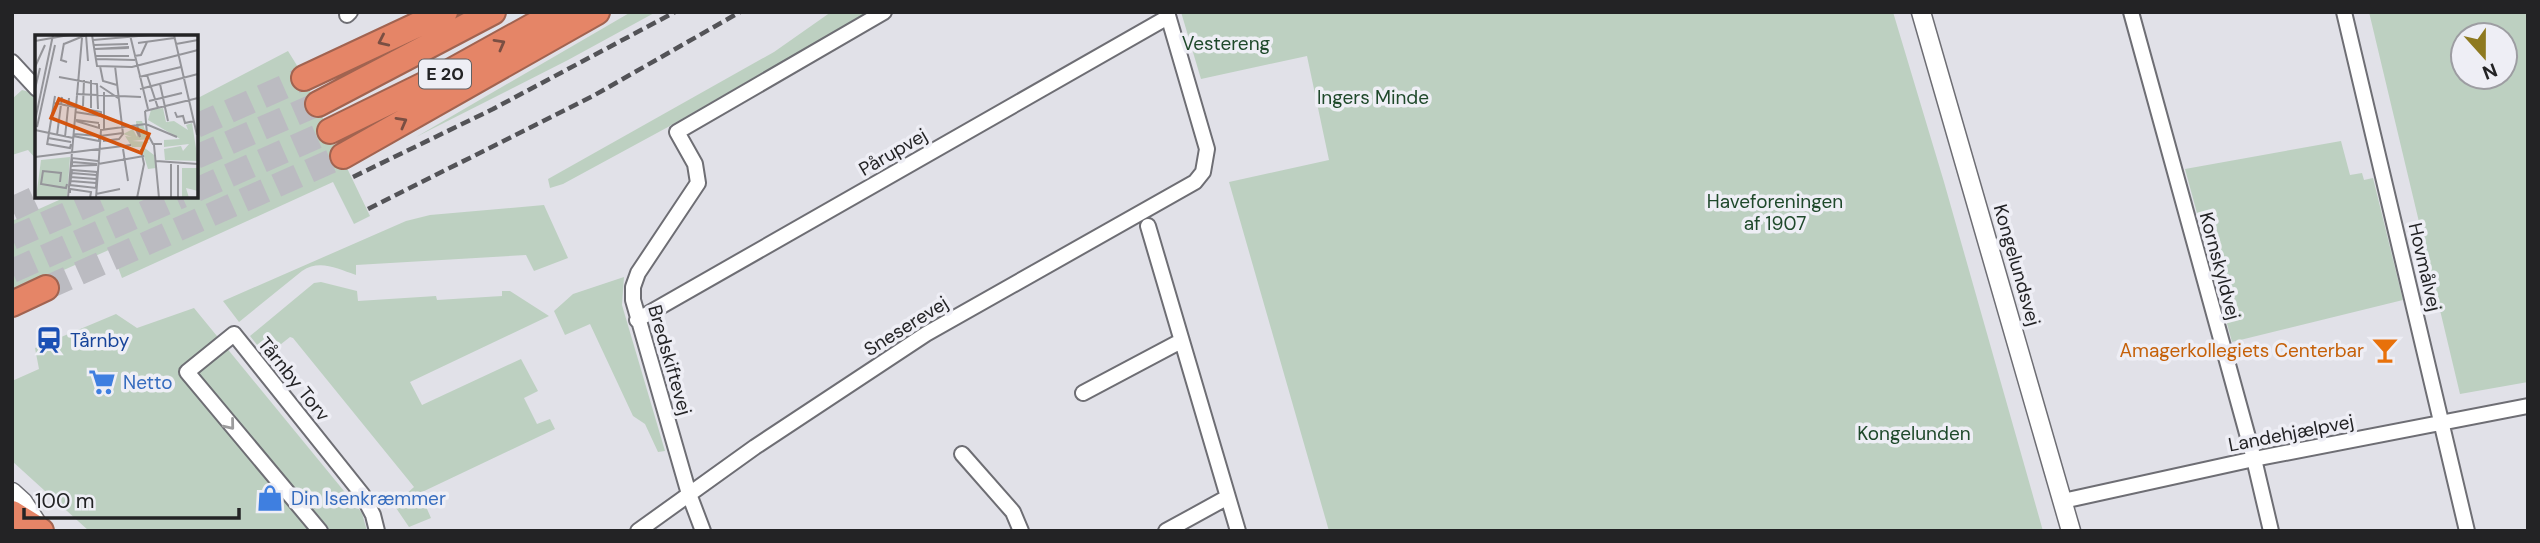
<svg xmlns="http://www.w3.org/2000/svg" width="2540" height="543" viewBox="0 0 2540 543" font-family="'DM Sans',sans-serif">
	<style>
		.green { fill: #bdd0c1; fill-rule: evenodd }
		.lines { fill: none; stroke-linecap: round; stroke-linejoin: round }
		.motorway-tunnel { stroke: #bbbbc1; stroke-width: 24; stroke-dasharray: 24 12; stroke-linecap: butt }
		.minor-casing { stroke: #6e6e74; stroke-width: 18 }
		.tertiary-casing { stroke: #6e6e74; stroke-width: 21 }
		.motorway-casing { stroke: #a16350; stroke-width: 28 }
		.minor { stroke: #fff; stroke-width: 14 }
		.tertiary { stroke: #fff; stroke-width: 18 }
		.motorway { stroke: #e58567; stroke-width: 24 }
		.rail { stroke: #535357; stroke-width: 4.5; stroke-dasharray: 10 5; stroke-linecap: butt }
		.oneway { stroke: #7a4f43 }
		.oneway2 { stroke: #9c9c9d }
		.labels { text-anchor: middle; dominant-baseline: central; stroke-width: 7; stroke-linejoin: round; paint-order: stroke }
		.shield { fill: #eeeef5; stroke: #606063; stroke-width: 2 }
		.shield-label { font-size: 18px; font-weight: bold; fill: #232325 }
		.park-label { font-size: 19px; fill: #1f492b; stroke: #eeeef5 }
		.street-label { font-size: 19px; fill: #232325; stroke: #eeeef5 }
		.transit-label { font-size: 19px; fill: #164399; stroke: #eeeef5; text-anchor: start }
		.food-label { font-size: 19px; fill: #c56008; stroke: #eeeef5; text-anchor: end }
		.shop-label { font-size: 19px; fill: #366cbe; stroke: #eeeef5; text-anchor: start }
		.inset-road { fill: none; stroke: #95959a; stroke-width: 2 }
		.view { fill: #d4540e; fill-opacity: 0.15; stroke: #d4540e; stroke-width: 3.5 }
		.inset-edge { fill: none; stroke: #232325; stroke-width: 3.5 }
	</style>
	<rect width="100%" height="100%" fill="#e1e1e8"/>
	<path class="green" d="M631 12H656L568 60 416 137Z
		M831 12H868L668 127 563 184 550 188 548 179 774 52Z
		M1181 12H1893L1944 182 2043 531H1329L1229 182 1329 160 1307 56 1201 79Z
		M2369 12H2528V382L2460 394ZM2463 35H2505V77H2463Z
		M288 51 301 72 370 216 354 224 333 182 122 278 111 249 12 293V221L68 196H196V99Z
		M22 90 34 93 37 96V160L28 150 12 155V99Z
		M2341 141 2350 175 2362 173 2364 180 2373 178 2403 300 2232 342 2185 169Z
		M544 205 568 258 534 271 526 255 356 265V275C337 269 320 259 302 271L239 322 223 301 406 221 430 215Z
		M624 277 622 305 665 451 658 452 645 424 633 416 590 324 565 335 554 311 573 294Z
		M321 282 357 291 358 301 436 296 437 300 502 296V291H510L549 316 410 382 422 405 521 359 538 391 524 398 537 424 550 419 555 429 420 493 431 518 409 527 394 505 414 487 293 338 290 337 266 356 250 336 314 283Z
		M194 308 362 513 367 531H89L12 461V381L39 369 35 348 116 314 137 328Z"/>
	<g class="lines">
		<path class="motorway-tunnel" d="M196 126 304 78
			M196 157 318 104
			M196 190 330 131
			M12 209 40 196
			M12 238 108 196
			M12 271 182 196
			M46 288 343 156"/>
		<defs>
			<path id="minor" d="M2131 12 2254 459 2271 531
				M2344 12 2467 531
				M347 15 350 12
				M12 62 37 89
				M1148 226 1238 531
				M637 320 1168 17
				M1083 393 1181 341
				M962 454 1013 512 1021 531
				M2063 501 2254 459 2528 406
				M320 531 187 372 234 334 362 494 373 515 377 531
				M638 531 755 447 926 334 1195 182 1203 172 1207 149 1167 12
				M703 531 689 494 633 300V287L638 273 698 183 695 164 677 132 884 12
				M1166 531 1228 497"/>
			<path id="tertiary" d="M1921 12 2071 531
				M12 492 23 502 40 528"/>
			<path id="motorway" d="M304 78 445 12
				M318 104 493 12
				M330 131 446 74 558 12
				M343 156 597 12
				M12 304 46 288
				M12 513 41 531"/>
		</defs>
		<use href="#minor" class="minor-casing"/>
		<use href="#tertiary" class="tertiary-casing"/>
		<use href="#motorway" class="motorway-casing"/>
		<use href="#minor" class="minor"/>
		<use href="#tertiary" class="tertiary"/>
		<use href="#motorway" class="motorway"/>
		<path class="rail" d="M353 177 493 109 675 12
			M368 209 593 96 740 12"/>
	</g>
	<defs><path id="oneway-chevron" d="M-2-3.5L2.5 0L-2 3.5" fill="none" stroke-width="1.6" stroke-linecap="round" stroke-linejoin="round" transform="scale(1.75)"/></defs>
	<g class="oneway">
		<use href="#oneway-chevron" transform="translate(383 41) rotate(155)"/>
		<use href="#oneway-chevron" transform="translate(500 44) rotate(-29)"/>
		<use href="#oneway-chevron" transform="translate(402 122) rotate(-29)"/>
	</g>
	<use class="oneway2" href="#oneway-chevron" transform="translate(230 425) rotate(51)"/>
	<defs>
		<symbol id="station-bare" viewBox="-9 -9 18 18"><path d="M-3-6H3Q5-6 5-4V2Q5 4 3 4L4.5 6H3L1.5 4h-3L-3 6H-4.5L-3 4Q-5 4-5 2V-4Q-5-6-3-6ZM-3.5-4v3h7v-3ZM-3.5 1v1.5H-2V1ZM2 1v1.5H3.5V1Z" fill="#1a4fb4" stroke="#eeeef5" stroke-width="2.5" paint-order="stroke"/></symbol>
		<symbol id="bar-bare" viewBox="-9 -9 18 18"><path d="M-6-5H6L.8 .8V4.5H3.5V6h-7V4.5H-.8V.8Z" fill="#e8710a" stroke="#eeeef5" stroke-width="2.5" paint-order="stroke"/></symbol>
		<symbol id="supermarket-bare" viewBox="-9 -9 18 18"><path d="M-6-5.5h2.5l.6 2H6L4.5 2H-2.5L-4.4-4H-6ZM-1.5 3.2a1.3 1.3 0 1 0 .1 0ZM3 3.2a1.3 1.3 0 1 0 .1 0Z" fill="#3f7fe0" stroke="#eeeef5" stroke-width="2.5" paint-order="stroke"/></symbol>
		<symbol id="shop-bare" viewBox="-9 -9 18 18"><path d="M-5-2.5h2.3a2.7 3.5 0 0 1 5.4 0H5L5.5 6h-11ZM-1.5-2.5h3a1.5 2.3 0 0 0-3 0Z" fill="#3f7fe0" stroke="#eeeef5" stroke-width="2.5" paint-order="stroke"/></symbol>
	</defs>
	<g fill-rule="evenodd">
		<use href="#station-bare" x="30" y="321" width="38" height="38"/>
		<use href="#bar-bare" x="2366" y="331" width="38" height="38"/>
		<use href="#supermarket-bare" x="83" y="363" width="38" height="38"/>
		<use href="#shop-bare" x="251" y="479" width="38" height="38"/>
	</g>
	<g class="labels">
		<rect class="shield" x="419" y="59.5" width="52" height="29" rx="5"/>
		<g class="shield-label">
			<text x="445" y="74">E 20</text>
		</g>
		<g class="park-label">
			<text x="1226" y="43">Vestereng</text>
			<text x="1373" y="97">Ingers Minde</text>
			<text x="1775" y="201">Haveforeningen<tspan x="1775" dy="22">af 1907</tspan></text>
			<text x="1914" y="433">Kongelunden</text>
		</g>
		<g class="street-label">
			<text transform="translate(893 152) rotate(-30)">Pårupvej</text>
			<text transform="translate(2017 265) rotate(74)">Kongelundsvej</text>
			<text transform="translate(2220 266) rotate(75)">Kornskyldvej</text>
			<text transform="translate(2425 267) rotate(77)">Hovmålvej</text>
			<text transform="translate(906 326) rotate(-32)">Sneserevej</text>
			<text transform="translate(670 360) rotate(74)">Bredskiftevej</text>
			<text transform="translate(294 379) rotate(51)">Tårnby Torv</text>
			<text transform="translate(2291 433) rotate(-11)">Landehjælpvej</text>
		</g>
		<g class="transit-label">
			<text x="70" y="340">Tårnby</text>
		</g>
		<g class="food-label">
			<text x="2364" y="350">Amagerkollegiets Centerbar</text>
		</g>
		<g class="shop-label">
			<text x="123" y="382">Netto</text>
			<text x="291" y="498">Din Isenkræmmer</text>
		</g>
	</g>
	<g transform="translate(35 35)">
		<rect width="163" height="163" fill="#e1e1e8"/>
		<path d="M128 73 131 87 139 86 153 95 151 90 157 88 163 126 130 125 129 114 146 111 148 116 154 109 129 112V105L145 104 113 85 116 75ZM101 86H107L113 104 97 106 114 107 107 111 119 120 121 133 113 134 106 112H97L90 101 97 102 88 99 98 94 102 102ZM35 122 32 163H1L6 125ZM147 133H163V156L151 153 154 163H147Z" fill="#bdd0c1"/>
		<path class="inset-road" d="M57 0 62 31 97 32 163 15M95 0 113 74M139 0 162 100M58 5 115 0M0 6 34 0M29 8 26 25 32 27M103 8 139 3M29 9 51 0 53 26M141 9 163 5M59 10 93 9M94 12 60 14 94 13M60 21H94M99 21 106 20 112 7M61 24 100 25M65 31 68 46 82 50M0 32 10 10M112 40 123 73M24 42 62 49 63 74M104 42 146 32M56 45V73M125 49 133 86M65 51 83 63M0 54 5 33M105 54 163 39M41 59 106 62M114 66 147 58M19 68 40 72M48 71 49 45M110 76 163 63M110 76 112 99M40 77 66 81V77L40 72M140 77 142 82 148 81 150 88 159 86M41 85 64 88M0 86 18 0M41 86 64 93V89M2 92 20 10M100 93 105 102 102 89M69 94V57M0 95 38 103M112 98 118 109H127M22 100 27 62M38 101 64 106V101L39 99M65 101 88 98M30 102 34 63M13 103 36 107M68 106 84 104 88 99 80 31M12 109 35 113 36 109M12 110 20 61M119 110 124 163M88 114 93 146M0 122 96 110M121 126 163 129M37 127 62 129M63 129 109 121M136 129V163M62 130 37 131V123L63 126M143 130V163M37 135 62 137 61 153 35 150ZM36 138 61 140M35 142 61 144M36 146 61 148M25 147 26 138 8 136 6 149 31 153 32 149M35 158V154L56 157 55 163M61 159 85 154M33 163 47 3M61 163 66 95 111 89 142 102M102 163 109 129 106 114"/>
		<path class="view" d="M24 64 114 99 106 118 16 83Z"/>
		<rect width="163" height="163" class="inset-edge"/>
	</g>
	<rect width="2540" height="543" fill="none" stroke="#232325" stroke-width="28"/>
	<g transform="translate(2484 56) rotate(159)"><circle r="33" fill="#eeeef5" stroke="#9d9da2" stroke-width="2"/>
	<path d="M0-5L12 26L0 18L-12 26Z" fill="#8e791f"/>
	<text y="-10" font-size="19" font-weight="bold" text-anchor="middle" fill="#232325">N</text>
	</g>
	<path d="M24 508v10h215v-10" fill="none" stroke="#232325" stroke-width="3.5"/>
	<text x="35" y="508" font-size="21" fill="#232325" stroke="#eeeef5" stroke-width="5" paint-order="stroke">100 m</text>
</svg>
